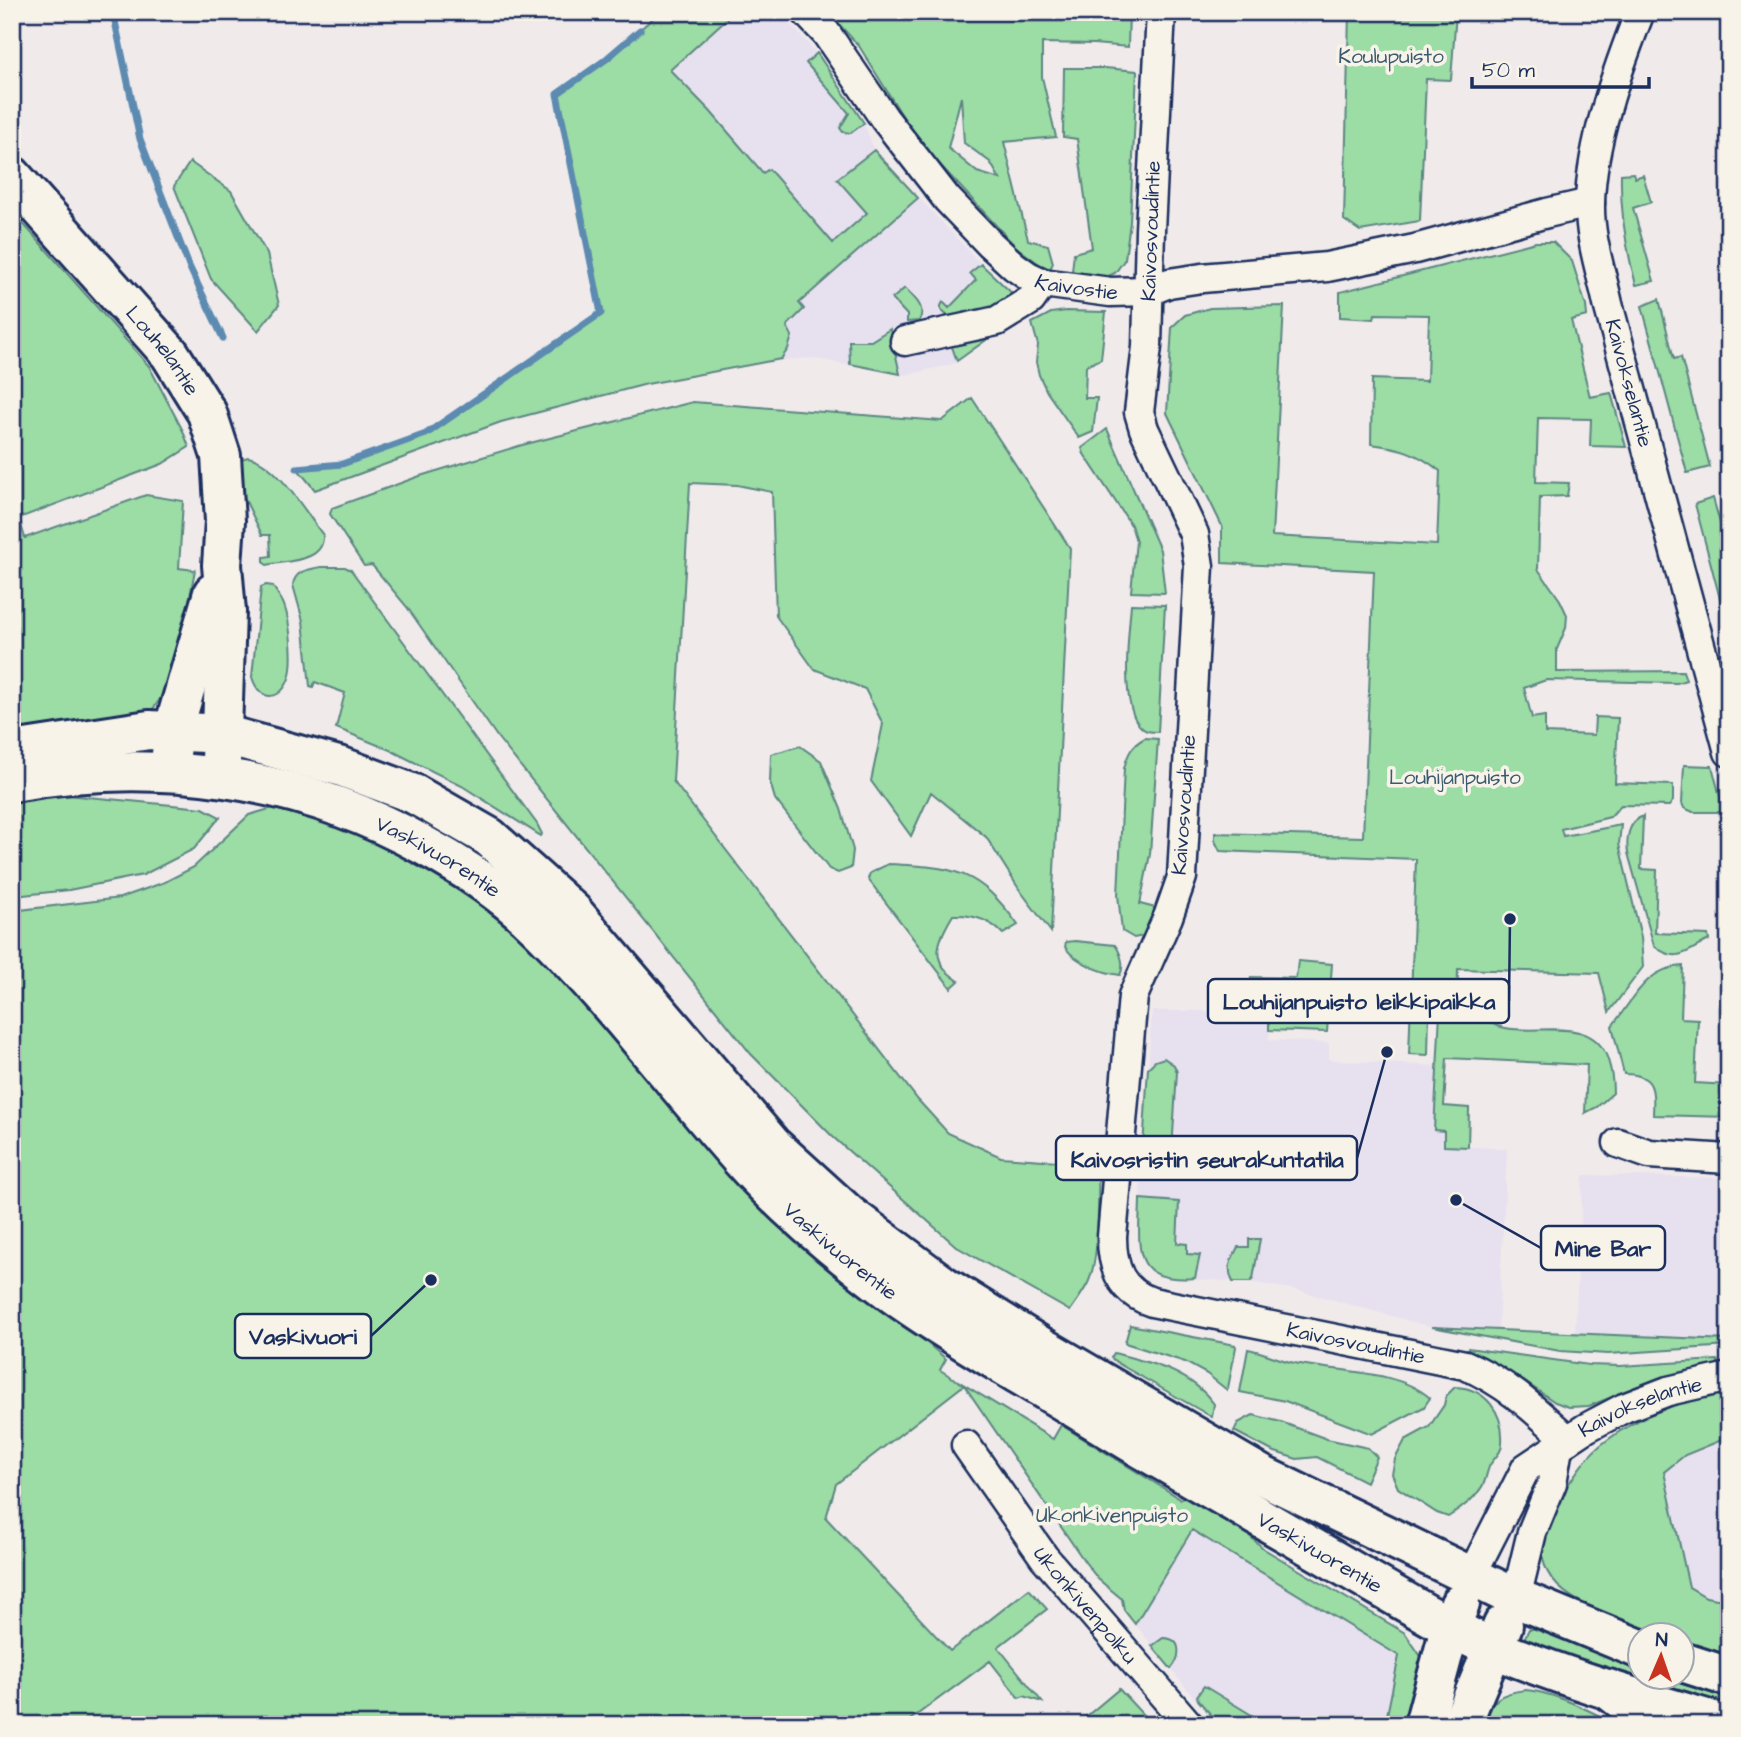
<svg xmlns="http://www.w3.org/2000/svg" width="1741" height="1737" viewBox="0 0 1741 1737" font-family="'Architects Daughter',sans-serif">
	<style>
		.built { fill: #e7e0ef }
		.green { fill: #9cdca5; stroke: #5c8682; stroke-width: 2; fill-rule: evenodd }
		.lines { fill: none; stroke-linecap: round; stroke-linejoin: round }
		.stream { stroke: #5b8ab0; stroke-width: 7 }
		.street-casing { stroke: #1b2f5e; stroke-width: 33 }
		.secondary-casing { stroke: #1b2f5e; stroke-width: 44 }
		.highway-casing { stroke: #1b2f5e; stroke-width: 44 }
		.street { stroke: #f7f3e8; stroke-width: 28 }
		.secondary { stroke: #f7f3e8; stroke-width: 38 }
		.highway { stroke: #f7f3e8; stroke-width: 38 }
		.labels { text-anchor: middle; dominant-baseline: central; stroke-width: 7; stroke-linejoin: round; paint-order: stroke }
		.park-label { font-size: 21px; fill: #3b5a70; stroke: #f7f3e8 }
		.street-label { font-size: 21px; fill: #1b2f5e; stroke: #f7f3e8 }
		.leader { fill: none; stroke: #1b2f5e; stroke-width: 2.5 }
		.callout-dot { fill: #1b2f5e; stroke: #f7f3e8; stroke-width: 2.5 }
		.callout { fill: #f7f3e8; stroke: #1b2f5e; stroke-width: 2.5 }
		.callout-label { font-size: 23px; text-anchor: middle; font-weight: bold; fill: #1b2f5e }
	</style>
	<rect width="100%" height="100%" fill="#f0eaeb"/>
	<filter id="ink" filterUnits="userSpaceOnUse"><feTurbulence type="fractalNoise" baseFrequency=".0143" numOctaves="2"/><feDisplacementMap in="SourceGraphic" scale="14" xChannelSelector="R" yChannelSelector="G"/><feConvolveMatrix kernelMatrix="1 2 1 2 8 2 1 2 1" color-interpolation-filters="sRGB"/></filter>
	<g filter="url(#ink)">
		<path class="built" d="M660 12H779L817 53 864 123 874 150 981 264 1017 298 988 338 953 364 905 375 811 358 760 362 605 60Z
			M1152 1011H1201L1270 1018 1269 1040 1329 1043V1060L1437 1066 1434 1129 1444 1131V1145L1507 1149 1498 1329 1432 1327 1297 1290 1250 1282 1186 1279 1157 1275 1147 1267 1142 1261 1139 1248 1141 1172Z
			M1583 1175 1729 1178V1340L1575 1333Z
			M1729 1437V1601L1706 1597 1689 1587 1664 1472 1685 1455Z
			M1192 1530 1399 1657 1385 1725H1220L1200 1705 1135 1624Z"/>
		<path class="green" d="M660 12H734L670 70 710 111 763 173 769 169 833 243 867 213 837 179 874 150 918 198 799 303 804 309 787 326 792 336 788 349 781 359 647 384 501 422 315 490 297 468 342 464 426 434 601 313 557 94 605 60Z
			M828 12H1129L1128 47 1094 44 1042 43V77L1056 137 1004 142 1028 240 1048 245 1053 263 1049 271 1016 247 918 141 859 46ZM961 97 964 143 990 162 1000 179 977 172 948 148Z
			M1349 12H1456L1451 80 1426 79 1420 221 1360 231 1344 220Z
			M817 53 864 123 851 133 843 132 840 128 849 113 806 63Z
			M1064 68H1105L1137 71 1130 222 1125 259 1115 273 1106 277 1076 276 1072 271 1074 253 1092 248 1077 139 1063 137Z
			M190 162 231 191 267 254 279 305 258 331 211 279 174 186Z
			M1633 173 1635 178 1643 175 1651 202 1633 208 1654 281 1636 285C1626 248 1620 212 1621 174Z
			M12 211 149 366 183 431 189 447 162 464 19 518 25 538 146 495 183 501 179 568 195 570C187 609 178 683 151 711L12 733Z
			M1536 242H1553L1572 261 1586 306 1587 316 1571 320 1590 397 1611 393 1626 447 1590 446 1591 419 1538 418 1536 482 1569 483 1567 496 1540 497 1538 569 1560 600 1567 615 1566 628 1557 649V672L1683 671 1686 680 1677 683 1546 680 1524 688 1532 718 1545 716V733L1594 735 1595 717 1618 718 1615 783 1673 785V801L1669 806 1621 805 1610 817 1561 829 1563 836 1621 825 1619 844 1641 937 1643 967 1609 1012 1599 973 1458 969 1457 1013H1480C1507 1052 1590 1002 1608 1060 1612 1072 1613 1081 1613 1093L1597 1107 1585 1113 1587 1065 1447 1058 1444 1106 1469 1108 1468 1147 1444 1146V1131L1434 1130 1440 1012 1429 1011 1428 1055 1409 1054 1416 859 1220 851 1215 841V833L1363 837 1374 571 1222 563V526L1167 413 1172 327 1185 315 1210 308 1284 306 1272 536 1437 545 1440 471C1416 452 1401 448 1371 444L1372 379 1427 381 1429 315 1375 314 1374 319 1340 317V292Z
			M981 264 1017 298 1013 305 950 318 941 310V306L943 302 949 308 976 280 970 273Z
			M905 288C914 298 927 307 919 321L907 322V315L892 299Z
			M1659 299 1674 359 1681 357 1710 467 1687 473 1642 306Z
			M1066 311 1106 312 1101 359 1086 366 1085 398H1097L1093 432 1079 438 1047 392 1039 375 1036 362 1038 345 1032 323 1051 313Z
			M890 329 900 374 850 364 849 341H871Z
			M985 336 986 340 957 361 951 344Z
			M972 398 1070 548 1051 932 1019 889 986 837 931 792 911 836 871 781 883 724 865 689 814 669 776 616 772 492 737 485 690 483 673 781 918 1100 948 1133 1001 1157 1099 1164C1097 1197 1101 1255 1088 1283 1083 1293 1076 1302 1070 1311L957 1247 833 1137 751 1054 498 738 407 607 372 565 364 566 330 514 332 508 420 476 522 445 693 402 942 421Z
			M1107 429 1160 550 1165 593 1131 592 1136 541 1131 525 1084 454 1082 448Z
			M248 457C277 462 305 512 323 535 325 562 286 561 267 565L264 563V557L271 556 270 535H262L240 489 238 460Z
			M1713 498 1729 555V633L1695 504Z
			M321 567H345L351 570 537 824 542 834 541 836 462 786 390 750 336 728 345 693 315 682 313 687 310 686 303 621 293 585C295 570 309 570 321 567Z
			M266 585 273 586C276 592 281 598 284 605 290 621 294 657 290 675 283 701 260 704 252 677L261 587Z
			M1131 604 1165 605 1158 732C1155 732 1151 732 1147 731 1117 719 1129 631 1131 604Z
			M1145 738 1158 739 1150 854 1140 904 1159 909 1143 936 1134 938 1122 931 1118 895 1124 768C1128 753 1132 745 1145 738Z
			M800 746 821 761 841 809 853 850 851 868 838 873 829 869 775 799 770 782 771 754Z
			M1684 765 1712 766 1724 812H1693L1684 808 1682 803Z
			M67 795 203 808 220 817 194 849 143 875 69 890 23 895 12 903V798Z
			M273 808 365 835 421 862 495 913 578 996 690 1129 875 1299 946 1359 940 1370 1053 1439 1061 1425 1181 1499 1185 1494 1233 1521 1264 1549 1405 1633 1422 1658 1413 1725H1385L1399 1656 1192 1530 1135 1624 1124 1610 1122 1599 1098 1579 1085 1562 964 1385 836 1484 826 1518 950 1651 1029 1589 1047 1609 998 1647 1042 1702 1024 1696 1019 1698 990 1661 903 1725H12V911L120 898 165 882 194 867 249 815Z
			M1643 816 1641 869 1657 870 1655 933 1708 935 1709 940C1686 952 1677 964 1654 946L1628 853C1626 839 1628 822 1643 816Z
			M888 864C955 867 978 869 1018 925L1003 934C989 919 973 914 953 915 937 941 928 962 959 981L951 988 868 879 870 873Z
			M1726 916H1729V968L1726 967 1723 958Z
			M1075 941 1115 945C1121 953 1125 966 1120 975 1102 973 1075 962 1065 947L1066 942Z
			M1298 961 1332 964 1327 1032 1269 1030V1018L1247 1015 1251 977 1296 978Z
			M1683 966 1681 1018 1698 1019 1695 1083 1729 1085V1117L1653 1115C1654 1089 1655 1074 1624 1074L1612 1026C1634 999 1645 968 1683 966Z
			M1164 1058 1174 1065 1177 1072 1172 1150 1143 1148 1148 1068 1155 1061Z
			M1140 1199 1179 1202 1177 1243 1187 1244V1254L1200 1255 1195 1278C1130 1284 1139 1247 1140 1199Z
			M1249 1239H1260L1253 1279 1250 1282H1233C1226 1267 1231 1260 1238 1247H1249Z
			M1130 1325 1235 1345 1236 1347 1228 1388 1227 1390 1207 1374 1185 1362 1125 1343Z
			M1432 1327 1729 1340V1346L1608 1354 1560 1351Z
			M1468 1348 1589 1365 1620 1366 1717 1360 1719 1364 1662 1377 1589 1406 1569 1407 1555 1402 1510 1372 1466 1350Z
			M1248 1349C1264 1352 1279 1360 1295 1363 1336 1372 1399 1370 1430 1398L1424 1407 1372 1434 1285 1401 1240 1392Z
			M1114 1353C1152 1363 1190 1371 1214 1404L1212 1417 1119 1364 1111 1358Z
			M1455 1387C1486 1388 1504 1413 1502 1443 1502 1454 1493 1458 1489 1467 1487 1472 1486 1478 1484 1483 1478 1496 1460 1510 1448 1517L1437 1513 1398 1488 1392 1474 1395 1459 1405 1440 1429 1427 1444 1405 1446 1396Z
			M1729 1391V1437L1685 1455 1664 1472 1689 1587 1706 1597 1729 1601V1655L1682 1641V1636C1655 1635 1630 1622 1605 1613 1536 1588 1526 1550 1565 1490 1576 1472 1588 1454 1606 1441 1642 1413 1685 1399 1729 1391Z
			M1253 1415 1281 1422 1327 1439 1368 1448 1377 1457 1366 1482 1317 1457 1297 1459 1272 1451 1234 1431 1238 1423Z
			M1529 1629H1535L1639 1670 1640 1678H1663L1729 1698V1711L1527 1642 1525 1637Z
			M1163 1638C1183 1638 1181 1657 1171 1669L1152 1646Z
			M1204 1686 1268 1725H1220L1198 1700 1197 1696Z
			M1119 1689 1145 1717 1134 1725H1076Z
			M1526 1690C1558 1693 1589 1711 1618 1725H1482C1493 1699 1498 1693 1526 1690Z"/>
		<g class="lines">
			<path class="stream" d="M113 12 140 139 189 266 223 338
				M297 468 342 464 426 434 601 313 557 94 605 60 640 30"/>
			<defs>
				<g id="street">
					<path id="s1" d="M806 12 826 33 884 118 947 199 990 244 1014 266 1028 276 1043 283 1110 292 1149 291 1169 283 1202 278 1327 267 1415 249 1547 213 1590 203"/>
					<path id="s2" d="M1161 12 1150 230 1147 347 1139 412 1144 429 1194 534 1199 566 1182 877 1168 917 1133 996 1112 1237C1112 1268 1121 1292 1152 1302L1465 1365C1506 1382 1535 1410 1568 1440"/>
					<path id="s3" d="M1640 12C1618 68 1591 143 1590 203 1589 237 1601 271 1608 304L1729 752"/>
					<path d="M905 341 997 321 1031 300 1043 283"/>
					<path d="M1618 1143 1649 1154 1729 1159"/>
					<path id="s4" d="M966 1445 1044 1557 1189 1725"/>
					<path id="s5" d="M1471 1576 1526 1468 1586 1428 1624 1408 1668 1391 1729 1377"/>
					<path d="M1516 1598 1532 1532 1552 1483 1558 1448"/>
				</g>
				<g id="secondary">
					<path id="s6" d="M12 176 170 354 207 413 221 456 225 521 222 565 226 612 221 761"/>
					<path d="M12 751 149 730 222 734 342 767 414 794 489 837 573 912 772 1145 849 1215 944 1286 1045 1349 1261 1475 1516 1598 1640 1649"/>
					<path d="M171 755 173 731 213 593"/>
					<path id="s7" d="M12 782C155 757 298 775 425 846 467 869 506 895 540 929 615 1003 677 1088 747 1166 790 1213 841 1255 892 1293 933 1323 977 1349 1020 1375 1064 1401 1107 1428 1151 1454 1221 1495 1291 1536 1361 1576 1404 1601 1450 1629 1495 1649 1570 1680 1649 1702 1727 1725"/>
					<path d="M1682 1662 1729 1677"/>
					<path d="M1424 1725 1451 1625 1460 1604"/>
					<path d="M1461 1725 1503 1625"/>
				</g>
				<path id="highway" d="M1608 1689 1654 1725"/>
			</defs>
			<use href="#street" class="street-casing"/>
			<use href="#secondary" class="secondary-casing"/>
			<use href="#highway" class="highway-casing"/>
			<use href="#street" class="street"/>
			<use href="#secondary" class="secondary"/>
			<use href="#highway" class="highway"/>
		</g>
	</g>
	<g class="labels">
		<g class="park-label">
			<text x="1391" y="56">Koulupuisto</text>
			<text x="1455" y="777">Louhijanpuisto</text>
			<text x="1112" y="1515">Ukonkivenpuisto</text>
		</g>
		<g class="street-label">
			<text transform="translate(1151 231) rotate(-88)">Kaivosvoudintie</text>
			<text stroke="none"><textPath href="#s1" startOffset="397">Kaivostie</textPath></text>
			<text stroke="none"><textPath href="#s6" startOffset="231">Louhelantie</textPath></text>
			<text stroke="none"><textPath href="#s3" startOffset="383">Kaivokselantie</textPath></text>
			<text transform="translate(1184 805) rotate(-86)">Kaivosvoudintie</text>
			<text stroke="none"><textPath href="#s7" startOffset="443">Vaskivuorentie</textPath></text>
			<text stroke="none"><textPath href="#s7" startOffset="1010">Vaskivuorentie</textPath></text>
			<text stroke="none"><textPath href="#s2" startOffset="1540">Kaivosvoudintie</textPath></text>
			<text stroke="none"><textPath href="#s5" startOffset="252">Kaivokselantie</textPath></text>
			<text stroke="none"><textPath href="#s7" startOffset="1577">Vaskivuorentie</textPath></text>
			<text stroke="none"><textPath href="#s4" startOffset="200">Ukonkivenpolku</textPath></text>
		</g>
	</g>
	<path class="leader" d="M1510 919L1509 1001M1387 1052L1357 1158M1456 1200L1541 1248M431 1280L371 1336"/>
	<g class="callout-dot">
		<circle cx="1510" cy="919" r="7"/>
		<circle cx="1387" cy="1052" r="7"/>
		<circle cx="1456" cy="1200" r="7"/>
		<circle cx="431" cy="1280" r="7"/>
	</g>
	<g class="callout">
		<rect x="1208" y="979" width="301" height="44" rx="7"/>
		<rect x="1056" y="1136" width="301" height="44" rx="7"/>
		<rect x="1541" y="1226" width="124" height="44" rx="7"/>
		<rect x="235" y="1314" width="136" height="44" rx="7"/>
	</g>
	<g class="callout-label">
		<text x="1359" y="1009">Louhijanpuisto leikkipaikka</text>
		<text x="1207" y="1167">Kaivosristin seurakuntatila</text>
		<text x="1603" y="1256">Mine Bar</text>
		<text x="303" y="1344">Vaskivuori</text>
	</g>
	<rect width="1741" height="1737" fill="none" stroke="#f7f3e8" stroke-width="42"/>
	<rect x="21" y="21" width="1699" height="1695" fill="none" stroke="#1b2f5e" stroke-width="2.5" filter="url(#ink)"/>
	<g transform="translate(1661 1656) rotate(2)"><circle r="33" fill="#f7f3e8" stroke="#9fa5b1" stroke-width="2"/>
	<path d="M0-5L12 26L0 18L-12 26Z" fill="#c8321e"/>
	<text y="-10" font-size="19" font-weight="bold" text-anchor="middle" fill="#1b2f5e">N</text>
	</g>
	<path d="M1472 77v10h177v-10" fill="none" stroke="#1b2f5e" stroke-width="3.5"/>
	<text x="1482" y="77" font-size="21" fill="#1b2f5e" stroke="#f7f3e8" stroke-width="5" paint-order="stroke">50 m</text>
</svg>
